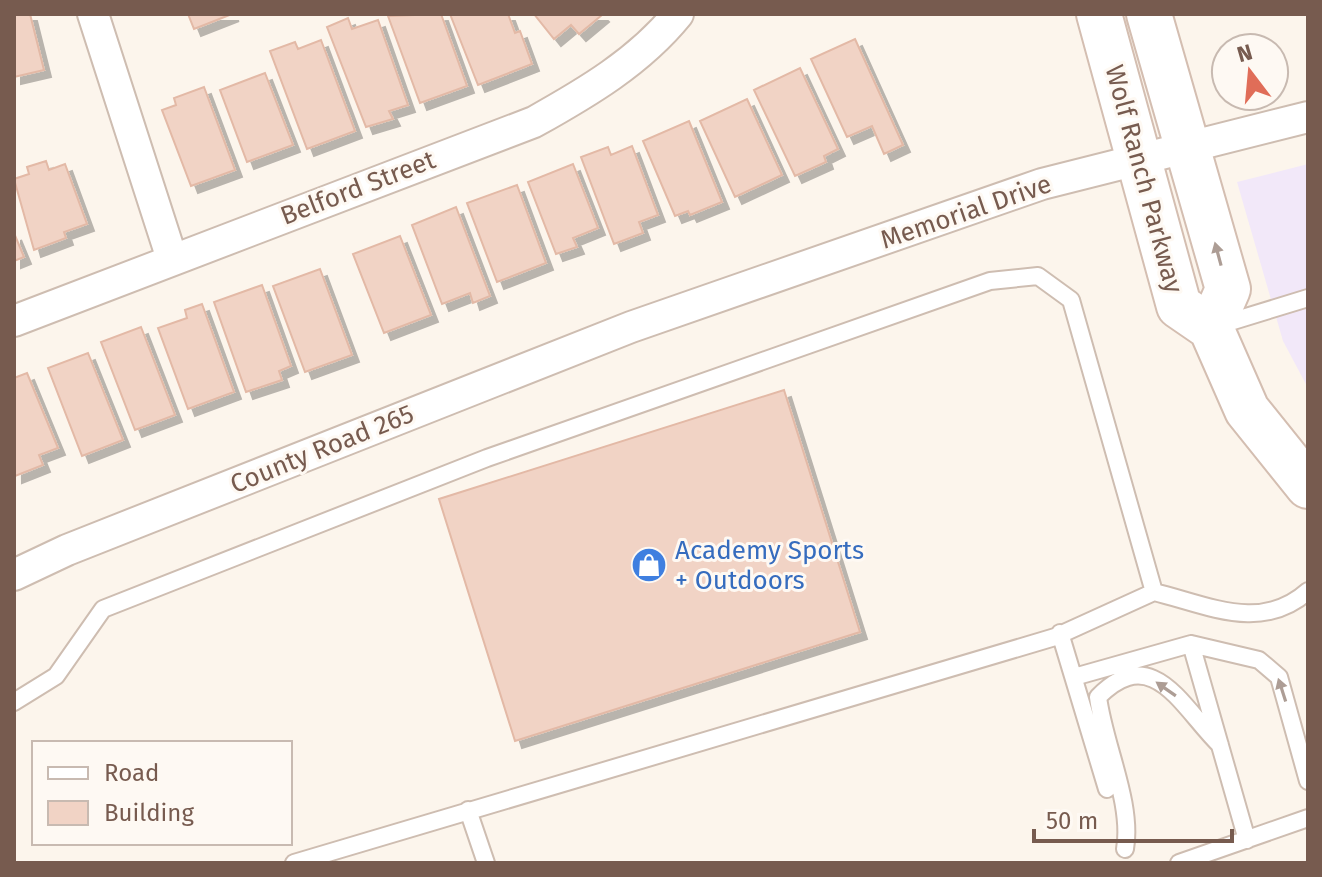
<svg xmlns="http://www.w3.org/2000/svg" width="1322" height="877" viewBox="0 0 1322 877" font-family="'Fira Sans',sans-serif">
	<style>
		.education { fill: #f2e8f9 }
		.building { fill: #f1d3c5; stroke: #e3b9a6; stroke-width: 2; filter: url(#shadow) }
		.lines { fill: none; stroke-linecap: round; stroke-linejoin: round }
		.lane-casing { stroke: #cebdb1; stroke-width: 20 }
		.street-casing { stroke: #cebdb1; stroke-width: 34 }
		.secondary-casing { stroke: #d4beb1; stroke-width: 48 }
		.lane { stroke: #fff; stroke-width: 16 }
		.street { stroke: #fff; stroke-width: 30 }
		.secondary { stroke: #fff; stroke-width: 44 }
		.oneway { fill: #ad9d95 }
		.labels { text-anchor: middle; dominant-baseline: central; stroke-width: 6; stroke-linejoin: round; paint-order: stroke }
		.street-label { font-size: 26px; fill: #775b4f; stroke: #fef9f3 }
		.shop-label { font-size: 26px; fill: #366cbe; stroke: #fef9f3; text-anchor: start }
	</style>
	<defs>
		<filter id="shadow"><feDropShadow dx="7" dy="7" stdDeviation="0" flood-color="#0004"/></filter>
	</defs>
	<rect width="100%" height="100%" fill="#fcf5ec"/>
	<path class="education" d="M1308 164V388L1283 341 1237 182Z"/>
	<path class="building" d="M14 14H30L44 70 14 77Z
		M188 14H232L194 29Z
		M441 14 467 86 420 103 388 16Z
		M450 14H508L515 33 520 31 532 64 478 85Z
		M534 14H601L602 15 579 34 571 25 554 39Z
		M348 18 352 29 378 20 408 105 389 111 393 119 366 127 327 27Z
		M855 39 903 145 884 154 872 126 847 137 811 59Z
		M321 40 355 131 307 149 270 51 295 42 298 49Z
		M800 68 838 149 824 156 826 162 795 176 754 90Z
		M265 73 293 145 247 162 220 90Z
		M204 87 235 170 191 186 162 110 176 105 174 98Z
		M747 99 782 175 735 197 700 121Z
		M689 121 722 202 690 215 688 211 675 216 643 141Z
		M632 146 658 215 639 222 643 233 614 244 581 157 608 147 611 155Z
		M46 161 49 170 65 164 87 224 64 232 66 238 34 250 14 179 29 174 27 167Z
		M573 164 598 228 573 238 577 247 556 254 528 182Z
		M517 185 546 263 497 282 467 203Z
		M456 207 490 296 473 303 470 293 442 304 412 225Z
		M14 233 24 257 14 261Z
		M400 236 431 315 384 333 353 254Z
		M320 269 352 355 305 372 273 286Z
		M262 285 291 366 279 371 282 380 246 392 214 302Z
		M202 304 234 392 188 409 158 328 187 318 185 310Z
		M141 327 175 415 135 430 101 342Z
		M88 353 123 440 82 456 48 368Z
		M27 373 58 448 39 455 43 465 15 476 14 378Z
		M784 390 860 632 515 741 439 499Z"/>
	<g class="lines">
		<defs>
			<path id="lane" d="M1220 325 1308 298
				M1060 633 1107 789
				M1191 644 1247 840
				M1074 677 1191 644 1259 660 1279 677 1308 781
				M14 702 56 676 103 609 487 458 990 281 1038 276 1071 300 1154 592C1208 605 1261 633 1308 591
				M468 810 486 863
				M1125 849C1133 803 1104 745 1098 697 1153 641 1182 708 1220 745
				M294 863 1055 637 1154 592
				M1179 863 1308 818"/>
			<path id="street" d="M93 14 172 259
				M14 321 534 122C586 93 639 62 678 14
				M14 575 67 550 631 327 1042 184 1308 117"/>
			<path id="secondary" d="M1099 14 1179 306 1211 328 1247 410 1308 486
				M1149 14 1228 289 1211 328"/>
		</defs>
		<use href="#lane" class="lane-casing"/>
		<use href="#street" class="street-casing"/>
		<use href="#secondary" class="secondary-casing"/>
		<use href="#lane" class="lane"/>
		<use href="#street" class="street"/>
		<use href="#secondary" class="secondary"/>
	</g>
	<defs><path id="oneway-solid" d="M-6-.8H1V-3.2L6.5 0L1 3.2V.8H-6Z" transform="scale(2)"/></defs>
	<g class="oneway">
		<use href="#oneway-solid" transform="translate(1218 254) rotate(-105)"/>
		<use href="#oneway-solid" transform="translate(1166 689) rotate(-145)"/>
		<use href="#oneway-solid" transform="translate(1282 690) rotate(-108)"/>
	</g>
	<defs>
		<symbol id="shop-disc" viewBox="-11 -11 22 22"><circle r="9.5" fill="#3f7fe0" stroke="#fef9f3"/><path d="M-5-2.5h2.3a2.7 3.5 0 0 1 5.4 0H5L5.5 6h-11ZM-1.5-2.5h3a1.5 2.3 0 0 0-3 0Z" fill="#fff"/></symbol>
	</defs>
	<g fill-rule="evenodd">
		<use href="#shop-disc" x="629" y="545" width="40" height="40"/>
	</g>
	<g class="labels">
		<g class="street-label">
			<text transform="translate(1144 179) rotate(75)">Wolf Ranch Parkway</text>
			<text transform="translate(358 188) rotate(-21)">Belford Street</text>
			<text transform="translate(966 212) rotate(-19)">Memorial Drive</text>
			<text transform="translate(322 449) rotate(-22)">County Road 265</text>
		</g>
		<g class="shop-label">
			<text x="675" y="550">Academy Sports<tspan x="675" dy="30">+ Outdoors</tspan></text>
		</g>
	</g>
	<rect width="1322" height="877" fill="none" stroke="#775b4f" stroke-width="32"/>
	<rect x="32" y="741" width="260" height="104" fill="#fef9f3" stroke="#c8bab1" stroke-width="2"/>
	<rect x="48" y="767" width="40" height="12" fill="#ffffff" stroke="#c8bab1" stroke-width="2"/>
	<text x="104" y="781" font-size="24" fill="#775b4f">Road</text>
	<rect x="48" y="801" width="40" height="24" fill="#f1d3c5" stroke="#c8bab1" stroke-width="2"/>
	<text x="104" y="821" font-size="24" fill="#775b4f">Building</text>
	<g transform="translate(1250 72) rotate(344)"><circle r="38" fill="#fef9f3" stroke="#c8bab1" stroke-width="2"/>
	<path d="M0-6L14 30L0 20L-14 30Z" fill="#e06d58"/>
	<text y="-12" font-size="22" font-weight="bold" text-anchor="middle" fill="#775b4f">N</text>
	</g>
	<path d="M1034 829v12h198v-12" fill="none" stroke="#775b4f" stroke-width="4"/>
	<text x="1046" y="829" font-size="24" fill="#775b4f" stroke="#fef9f3" stroke-width="6" paint-order="stroke">50 m</text>
</svg>
